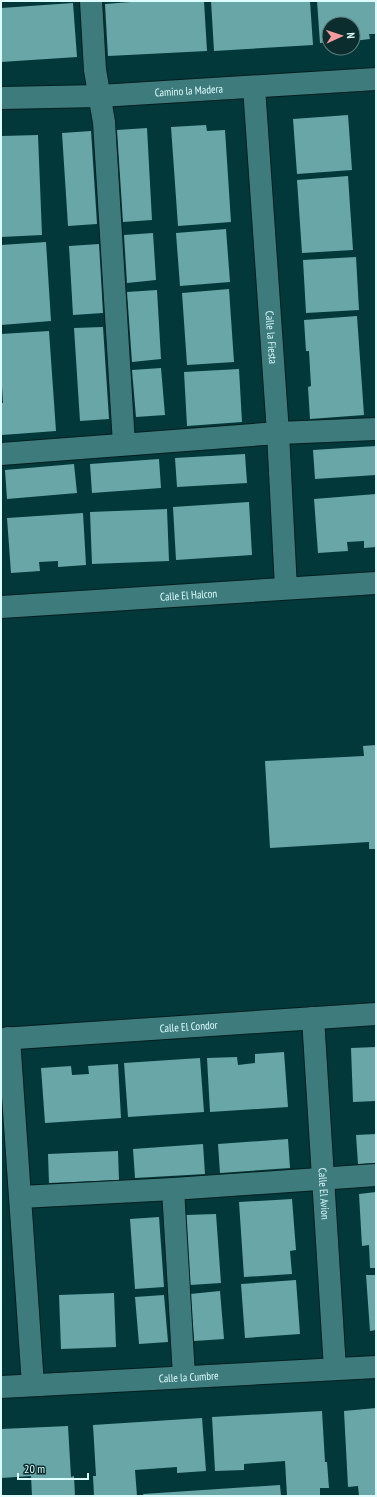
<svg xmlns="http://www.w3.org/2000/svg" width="377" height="1497" viewBox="0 0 377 1497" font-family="'PT Sans Narrow',sans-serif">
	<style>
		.building { fill: #69a6a8 }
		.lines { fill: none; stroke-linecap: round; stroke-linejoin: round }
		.minor-casing { stroke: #001e1f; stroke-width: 24 }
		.minor { stroke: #3d7b7d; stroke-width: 22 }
		.labels { text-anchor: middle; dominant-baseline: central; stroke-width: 4; stroke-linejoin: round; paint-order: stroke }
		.street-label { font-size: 11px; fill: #ddfcfd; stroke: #0b2d2d }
	</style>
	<rect width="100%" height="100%" fill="#03383a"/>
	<path class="building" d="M143 1H204L207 51 108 56 105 4Z
		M211 1H310L313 45 214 51Z
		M317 1H376V34H369L370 39 353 41V24H329V42L320 43Z
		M73 3 77 57 1 62V8Z
		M348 115 352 170 297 174 293 119Z
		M206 125 207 131 225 130 231 222 178 226 171 127Z
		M147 128 152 220 123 222 117 130Z
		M91 131 97 224 68 226 62 133Z
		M38 135 42 235 1 237 2 136Z
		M348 176 353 250 302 253 297 180Z
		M226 229 230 282 180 286 176 233Z
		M153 233 156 280 127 283 124 235Z
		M46 242 51 321 1 325V245Z
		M99 244 103 313 73 315 69 246Z
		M356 257 359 310 306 313 303 260Z
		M229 289 234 362 187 365 182 293Z
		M157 290 161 359 132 362 127 292Z
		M357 316 364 415 310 419 308 387 311 386 309 351H306L304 320Z
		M103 327 109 419 80 421 74 328Z
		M49 331 56 431 2 435 1 403H3L1 370V334Z
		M161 368 165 415 136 417 132 370Z
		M239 369 242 422 187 426 184 372Z
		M376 446V475L315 479 313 450Z
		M245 454 247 483 177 487 175 458Z
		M159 459 161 488 92 493 90 464Z
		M74 464 77 493 7 499 5 470Z
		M376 494V547L364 548V541L347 542 348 551 318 553 314 499Z
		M249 502 252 555 176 560 173 507Z
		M167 509 169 561 92 564 90 512Z
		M83 513 86 565 58 567V561L39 562 40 571 11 573 7 518Z
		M376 745V849H369V842L270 848 265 761 364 756 363 746Z
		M376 1047V1101L353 1102 351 1048Z
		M284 1052 288 1107 210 1112 207 1058 237 1057 238 1065 255 1063V1054Z
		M200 1058 204 1112 128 1117 124 1063Z
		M118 1064 121 1118 45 1123 41 1068 71 1066 72 1075 89 1074 88 1066Z
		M376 1134V1163L358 1164 356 1135Z
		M288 1139 290 1168 220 1173 218 1144Z
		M203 1144 205 1174 135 1178 133 1149Z
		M118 1151 119 1180 49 1183 48 1154Z
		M376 1192V1268H370L369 1245 362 1246 359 1194Z
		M292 1199 296 1250 290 1251 292 1274 244 1277 239 1202Z
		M216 1214 221 1283 190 1285 186 1215Z
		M159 1217 164 1287 135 1289 130 1219Z
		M366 1275H376V1330L370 1331Z
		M296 1280 300 1334 245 1338 241 1284Z
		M220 1291 224 1339 194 1341 190 1294Z
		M114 1293 116 1347 61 1349 59 1295Z
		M164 1295 168 1342 139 1344 135 1297Z
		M376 1408V1496H359L358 1486 348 1487 344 1411Z
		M322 1411 325 1462H327L329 1488H320V1496H287L285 1461 244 1464V1470L215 1471 212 1417Z
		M202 1418 206 1471 177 1473V1467L135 1470 137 1496H94L93 1476H96L93 1425Z
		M68 1426 71 1477 74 1476 75 1496H32L31 1476 1 1478V1429Z
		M280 1485 281 1496H144L143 1494Z"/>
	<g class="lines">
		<defs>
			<g id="minor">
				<path d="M91 1 95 70 104 122 124 444"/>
				<path id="s1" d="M254 87 278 433 286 588"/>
				<path id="s2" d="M1 98 100 96 376 79"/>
				<path d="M1 454 278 433 376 429"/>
				<path id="s3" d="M1 607 376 583"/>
				<path id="s4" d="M313 1018 335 1369"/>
				<path d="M9 1038 33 1385"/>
				<path id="s5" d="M1 1039 376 1014"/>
				<path d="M173 1189 184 1376"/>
				<path d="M21 1197 173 1189 376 1175"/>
				<path id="s6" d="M1 1387 376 1367"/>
			</g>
		</defs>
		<use href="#minor" class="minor-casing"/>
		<use href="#minor" class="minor"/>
	</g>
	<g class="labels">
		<g class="street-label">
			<text stroke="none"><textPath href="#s2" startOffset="188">Camino la Madera</textPath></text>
			<text stroke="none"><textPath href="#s1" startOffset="251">Calle la Fiesta</textPath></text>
			<text stroke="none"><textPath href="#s3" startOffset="188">Calle El Halcon</textPath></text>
			<text stroke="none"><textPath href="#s5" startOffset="188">Calle El Condor</textPath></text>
			<text stroke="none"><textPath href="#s4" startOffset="176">Calle El Avion</textPath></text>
			<text stroke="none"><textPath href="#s6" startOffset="188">Calle la Cumbre</textPath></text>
		</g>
	</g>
	<rect width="377" height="1497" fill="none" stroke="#ddfcfd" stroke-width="4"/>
	<g transform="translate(341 36) rotate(87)"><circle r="19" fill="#0b2d2d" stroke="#5f8080"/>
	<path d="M0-3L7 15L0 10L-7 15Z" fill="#f59b9e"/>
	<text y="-6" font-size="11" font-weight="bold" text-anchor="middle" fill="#ddfcfd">N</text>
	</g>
	<path d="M18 1473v6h70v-6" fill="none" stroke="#ddfcfd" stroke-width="2"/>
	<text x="24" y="1473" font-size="12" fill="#ddfcfd" stroke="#0b2d2d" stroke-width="3" paint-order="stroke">20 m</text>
</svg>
